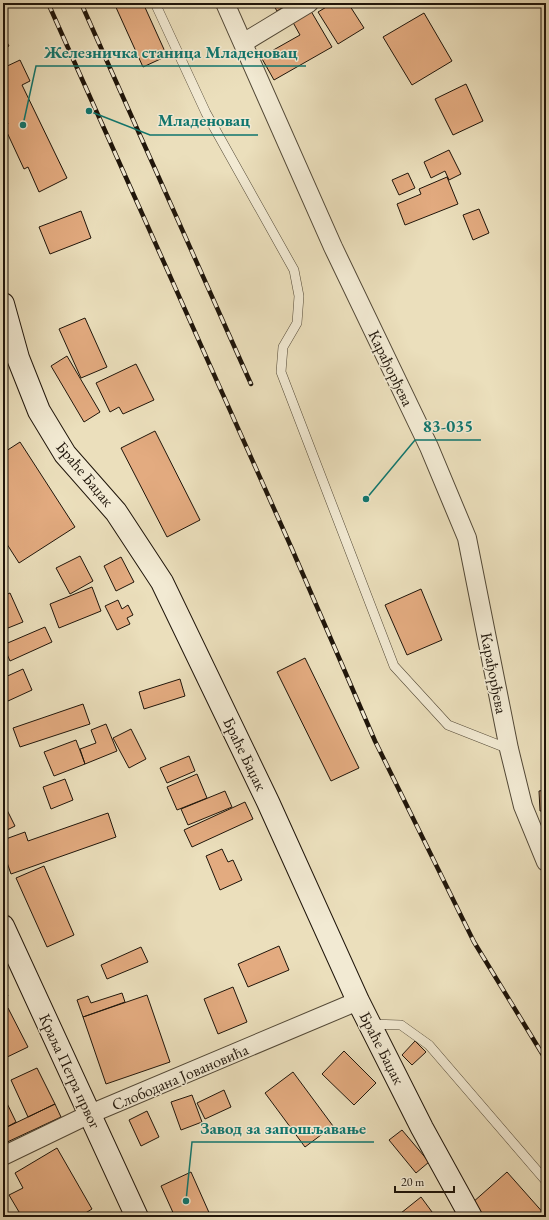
<svg xmlns="http://www.w3.org/2000/svg" width="549" height="1220" viewBox="0 0 549 1220" font-family="'EB Garamond',serif">
	<style>
		.building { fill: #e3ab80; stroke: #1f150a }
		.lines { fill: none; stroke-linecap: round; stroke-linejoin: round }
		.lane-casing { stroke: #524836; stroke-width: 10 }
		.street-casing { stroke: #524836; stroke-width: 20 }
		.secondary-casing { stroke: #1f150a; stroke-width: 24 }
		.lane { stroke: #f2ead3; stroke-width: 9 }
		.street { stroke: #f2ead3; stroke-width: 18 }
		.secondary { stroke: #f2ead3; stroke-width: 22 }
		.rail-casing { stroke: #1f150a; stroke-width: 4.5 }
		.rail { stroke: #f2ead3; stroke-width: 3; stroke-dasharray: 9; stroke-linecap: butt }
		.labels { text-anchor: middle; dominant-baseline: central; stroke-width: 3; stroke-linejoin: round; paint-order: stroke }
		.street-label { font-size: 16px; fill: #1f150a; stroke: #f2ead3 }
		.leader { fill: none; stroke: #0f766e; stroke-width: 1.5 }
		.callout-dot { fill: #0f766e; stroke: #f2ead3; stroke-width: 1.5 }
		.callout-label { font-size: 17px; text-anchor: middle; font-weight: bold; fill: #0f766e; stroke: #f2ead3; stroke-width: 3; stroke-linejoin: round; paint-order: stroke }
	</style>
	<rect width="100%" height="100%" fill="#ebdfbc"/>
	<filter id="stains"><feTurbulence type="fractalNoise" baseFrequency=".005" numOctaves="4"/><feColorMatrix values="0 0 0 0 .2 0 0 0 0 .09 0 0 0 0 .02 0 0 0 .5 -.17"/></filter>
	<radialGradient id="worn" r=".72"><stop offset=".6" stop-color="#630" stop-opacity="0"/><stop offset="1" stop-color="#630" stop-opacity=".3"/></radialGradient>
	<path class="building" d="M114 3H143L167 56 143 67Z
		M272 3H290L277 11Z
		M333 3H348L364 28 338 44 318 12Z
		M308 6 332 47 274 80 261 57 300 35 290 17Z
		M424 13 452 61 412 85 383 37Z
		M3 35 9 46 3 49Z
		M20 60 30 81 22 85 67 178 39 192 28 167 24 169 4 126 8 124 3 114V68Z
		M466 84 483 121 453 135 435 99Z
		M449 150 461 174 449 180 445 171 431 178 424 162Z
		M408 173 415 188 399 195 392 180Z
		M447 177 458 204 405 225 397 204 421 194 419 189Z
		M479 209 489 233 473 240 463 215Z
		M81 211 91 238 50 254 39 227Z
		M85 318 107 367 81 378 59 329Z
		M67 356 100 412 84 422 51 366Z
		M136 364 154 400 123 414 119 407 110 412 96 383Z
		M155 431 200 520 167 537 121 448Z
		M20 442 75 527 19 563 3 538V453Z
		M80 556 93 581 70 594 56 568Z
		M121 557 134 582 116 591 104 566Z
		M92 587 101 611 59 628 50 604Z
		M421 589 442 640 407 655 385 605Z
		M10 593 23 622 3 630V596Z
		M118 600 122 609 128 605 133 615 127 618 130 624 117 630 105 606Z
		M45 627 52 642 10 661 3 645Z
		M305 658 359 768 331 781 277 672Z
		M23 669 32 690 8 701 3 690V678Z
		M180 679 185 696 144 709 139 692Z
		M83 704 90 724 20 747 13 728Z
		M106 724 117 751 85 764 80 749 96 743 91 730Z
		M131 729 146 759 129 768 113 738Z
		M76 740 85 764 54 776 44 752Z
		M189 756 195 771 167 783 160 768Z
		M197 774 207 798 177 810 167 787Z
		M65 779 73 800 51 809 43 787Z
		M546 790V811H540L539 791Z
		M225 791 232 807 188 825 181 809Z
		M3 802 15 826 3 832Z
		M245 802 253 819 192 847 184 830Z
		M108 813 116 837 11 874 3 851V840L25 832 28 841Z
		M222 849 228 862 233 860 242 880 220 890 206 856Z
		M44 866 74 935 47 947 16 878Z
		M279 946 289 970 248 987 238 964Z
		M141 947 148 962 107 979 101 965Z
		M3 987 8 996 3 998Z
		M233 987 247 1022 218 1034 204 999Z
		M122 993 125 1002 83 1017 77 1000 88 996 91 1003Z
		M147 995 170 1062 106 1084 83 1017Z
		M8 1008 28 1047 3 1059V1011Z
		M415 1041 426 1052 412 1065 402 1055Z
		M344 1051 376 1083 354 1105 322 1074Z
		M37 1068 55 1104 28 1117 11 1080Z
		M293 1072 333 1126 305 1147 265 1093Z
		M224 1090 231 1107 205 1119 197 1103Z
		M3 1095 16 1122 3 1129Z
		M192 1095 202 1122 181 1130 171 1102Z
		M55 1104 61 1117 3 1144V1129Z
		M147 1111 159 1137 141 1146 129 1120Z
		M402 1130 429 1162 416 1173 389 1140Z
		M57 1148 92 1209 79 1217H22L9 1195 23 1188 15 1173Z
		M191 1172 211 1217H175L161 1186Z
		M507 1172 546 1216V1217H484L472 1203Z
		M421 1197 435 1216 396 1217Z"/>
	<g class="lines">
		<defs>
			<path id="lane" d="M155 3 206 113 294 270 299 296 297 323 283 347 281 372 394 666 448 725 509 749
				M370 1024 401 1025 429 1045 546 1181"/>
			<path id="street" d="M225 3 333 247 429 447 467 538 509 749 523 806 546 862
				M243 43 309 3
				M3 1156 90 1114 358 1001"/>
			<path id="secondary" d="M3 304 18 358 39 411 65 454 116 512 162 582 268 802 358 1001 422 1128 471 1217
				M3 926 137 1217"/>
		</defs>
		<use href="#lane" class="lane-casing"/>
		<use href="#street" class="street-casing"/>
		<use href="#secondary" class="secondary-casing"/>
		<use href="#lane" class="lane"/>
		<use href="#street" class="street"/>
		<use href="#secondary" class="secondary"/>
		<defs>
			<path id="rail" d="M48 3 292 549 375 741 474 942 546 1060
				M81 3 251 384"/>
		</defs>
		<use href="#rail" class="rail-casing"/>
		<use href="#rail" class="rail"/>
	</g>
	<g class="labels">
		<g class="street-label">
			<text transform="translate(391 368) rotate(64)">Карађорђева</text>
			<text transform="translate(85 474) rotate(50)">Браће Баџак</text>
			<text transform="translate(494 673) rotate(79)">Карађорђева</text>
			<text transform="translate(245 754) rotate(64)">Браће Баџак</text>
			<text transform="translate(382 1048) rotate(63)">Браће Баџак</text>
			<text transform="translate(70 1071) rotate(65)">Краља Петра првог</text>
			<text transform="translate(180 1077) rotate(-23)">Слободана Јовановића</text>
		</g>
	</g>
	<path class="leader" d="M23 125L36 66H306M89 111L150 135H258M366 499L415 440H481M186 1201L192 1142H374"/>
	<g class="callout-dot">
		<circle cx="23" cy="125" r="4"/>
		<circle cx="89" cy="111" r="4"/>
		<circle cx="366" cy="499" r="4"/>
		<circle cx="186" cy="1201" r="4"/>
	</g>
	<g class="callout-label">
		<text x="171" y="58">Железничка станица Младеновац</text>
		<text x="204" y="126">Младеновац</text>
		<text x="448" y="432">83-035</text>
		<text x="283" y="1134">Завод за запошљавање</text>
	</g>
	<rect width="549" height="1220" fill="none" stroke="#ebdfbc" stroke-width="16"/>
	<rect x="4" y="4" width="541" height="1212" fill="none" stroke="#1f150a" stroke-width="2"/>
	<rect x="8" y="8" width="533" height="1204" fill="none" stroke="#1f150a"/>
	<path d="M395 1186v6h59v-6" fill="none" stroke="#1f150a" stroke-width="2"/>
	<text x="401" y="1186" font-size="12" fill="#1f150a" stroke="#f2ead3" stroke-width="3" paint-order="stroke">20 m</text>
	<rect width="100%" height="100%" filter="url(#stains)"/>
	<rect width="100%" height="100%" fill="url(#worn)"/>
</svg>
